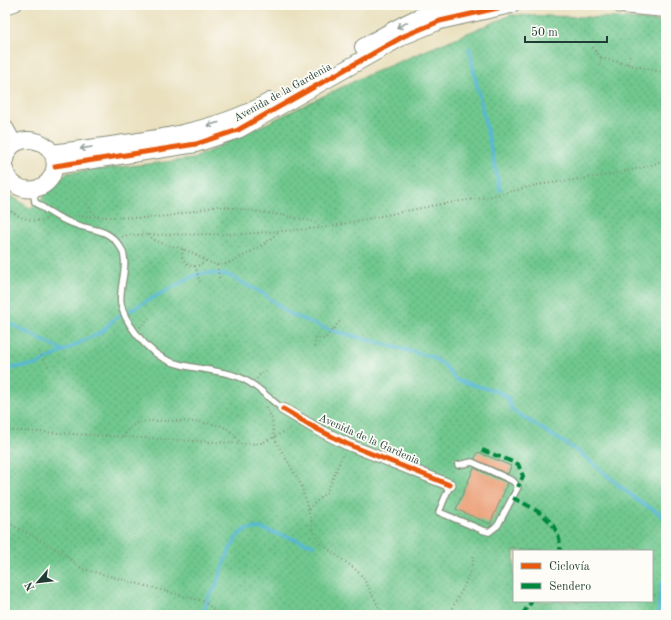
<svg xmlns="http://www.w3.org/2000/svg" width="671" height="620" viewBox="0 0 671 620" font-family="'Old Standard TT',serif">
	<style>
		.grass { fill: url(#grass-dots); stroke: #478261; fill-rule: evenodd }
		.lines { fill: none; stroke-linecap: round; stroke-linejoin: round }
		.stream { stroke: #56b8d4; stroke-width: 3.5 }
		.building { fill: #eb9d74 }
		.lane-casing { stroke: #848e79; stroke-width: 8 }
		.street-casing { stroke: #848e79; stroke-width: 13 }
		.secondary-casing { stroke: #848e79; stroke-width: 18 }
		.path { stroke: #848e79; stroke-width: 2; stroke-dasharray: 1 3; stroke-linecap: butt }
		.lane { stroke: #fff; stroke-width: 5.5 }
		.street { stroke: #fff; stroke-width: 11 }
		.secondary { stroke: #fff; stroke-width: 16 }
		.quiet { stroke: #00873e; stroke-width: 4; stroke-dasharray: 8 4; stroke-linecap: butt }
		.cycleway-casing { stroke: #fdfcf7; stroke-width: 8 }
		.cycleway { stroke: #e8590c; stroke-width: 5 }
		.oneway { stroke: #8f9e9a }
		.labels { text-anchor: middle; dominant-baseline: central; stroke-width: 3.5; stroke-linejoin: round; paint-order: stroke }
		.street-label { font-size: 11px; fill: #1f3d34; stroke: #fdfcf7 }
	</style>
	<defs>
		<pattern id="grass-dots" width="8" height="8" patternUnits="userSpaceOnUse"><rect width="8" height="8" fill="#6fc88e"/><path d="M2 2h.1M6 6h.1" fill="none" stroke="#5ba475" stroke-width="1.8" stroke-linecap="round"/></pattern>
	</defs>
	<rect width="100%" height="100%" fill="#fdfcf7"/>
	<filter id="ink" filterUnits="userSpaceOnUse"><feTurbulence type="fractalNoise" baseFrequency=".025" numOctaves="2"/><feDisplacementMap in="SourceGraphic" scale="8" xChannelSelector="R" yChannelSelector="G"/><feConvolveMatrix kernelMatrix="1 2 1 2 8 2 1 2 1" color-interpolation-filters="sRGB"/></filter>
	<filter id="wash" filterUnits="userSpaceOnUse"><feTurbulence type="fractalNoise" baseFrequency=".012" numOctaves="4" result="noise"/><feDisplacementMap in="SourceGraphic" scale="16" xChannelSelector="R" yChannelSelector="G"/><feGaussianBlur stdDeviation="0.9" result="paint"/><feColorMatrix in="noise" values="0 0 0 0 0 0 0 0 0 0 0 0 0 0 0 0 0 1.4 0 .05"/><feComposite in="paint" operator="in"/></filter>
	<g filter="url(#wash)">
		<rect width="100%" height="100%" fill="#eae0be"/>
		<path class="grass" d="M511 15 619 18 666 22V615H5V192L31 209 67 173 193 159 365 76ZM514 551H652V601H514Z"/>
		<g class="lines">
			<path class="stream" d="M469 48 500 190
				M5 321 64 351
				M5 372 16 367 36 365 103 331 114 319 195 275 206 273 228 275 264 294 288 313 327 329 432 357 445 366 456 380 499 392 508 398 512 410 579 452 638 501 659 513 666 520
				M204 615 208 597 215 588 229 551 237 537 244 530 259 528 313 545
				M658 615 661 585 666 578"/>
		</g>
		<g id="blocks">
			<path class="building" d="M478 452 511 466 508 474 474 460Z
				M474 468 508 483 490 524 456 509Z"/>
		</g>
	</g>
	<g filter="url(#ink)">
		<use href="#blocks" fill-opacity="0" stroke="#848e79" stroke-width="1"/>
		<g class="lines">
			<defs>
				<path id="lane" d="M33 190 35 202C48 212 61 220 77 225 94 231 106 228 119 245 132 261 118 286 121 304 124 321 144 346 158 355 177 369 213 368 236 376 254 382 268 398 283 409
					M450 485 439 512 482 530 489 532 498 525 518 487 513 481 472 462 458 465"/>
				<path id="street" d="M5 9 16 5
					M283 409 317 429 347 444 450 485"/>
				<path id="secondary" d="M621 5 666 9
					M363 47C391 31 419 14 451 5
					M5 128 14 144
					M52 153C125 142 205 138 270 101
					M5 160C11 127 61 138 54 170 52 179 46 185 38 188 23 193 8 184 5 169
					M55 166 196 144 238 130 404 36 440 21 511 5"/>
			</defs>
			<use href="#lane" class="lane-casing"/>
			<use href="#street" class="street-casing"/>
			<use href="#secondary" class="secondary-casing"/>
			<path class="path" d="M593 47 601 58 599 67
				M601 58 666 73
				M627 64 630 54
				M84 201 92 212 97 215
				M5 206C15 216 32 224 46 219
				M78 216 143 218 169 216 218 206 282 215 315 222 321 227
				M148 235C159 246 175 245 188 251 199 255 210 266 222 265 233 263 272 241 278 232
				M122 237 127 235 242 234 322 228 436 205 488 197 537 185 609 175 649 166 666 159
				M183 249 182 257C187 268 198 269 206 260
				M217 265 220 283
				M195 266 200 282
				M140 327 149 318
				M314 347 316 338 325 339 341 320
				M39 352 49 368
				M257 379 261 373 268 371
				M266 407 272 419 274 438 301 484 315 535 320 543 355 569 363 577 383 615
				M5 430 247 444 262 443 290 429
				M122 437C127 430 132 424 141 422 155 419 214 421 226 428 233 432 237 438 241 444
				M308 509 327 492 343 454
				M5 521 58 550 83 569 203 601 214 610 216 615
				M447 615C460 596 469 579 474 556"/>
			<use href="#lane" class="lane"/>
			<use href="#street" class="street"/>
			<use href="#secondary" class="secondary"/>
			<path class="quiet" d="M482 450 518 464 523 476 518 487
				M513 498C536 509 562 522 560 551
				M522 615 532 601"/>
			<defs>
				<path id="cycleway" d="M55 166 196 144 238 130 404 36 440 21 511 5
					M283 409 317 429 347 444 450 485"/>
			</defs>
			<use href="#cycleway" class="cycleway-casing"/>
			<use href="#cycleway" class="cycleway"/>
		</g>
		<defs><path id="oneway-shaft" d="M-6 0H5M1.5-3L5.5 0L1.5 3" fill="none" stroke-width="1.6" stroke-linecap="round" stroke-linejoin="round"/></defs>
		<g class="oneway">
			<use href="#oneway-shaft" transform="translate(402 25) rotate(154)"/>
			<use href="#oneway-shaft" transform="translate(213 124) rotate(165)"/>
			<use href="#oneway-shaft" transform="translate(86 148) rotate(171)"/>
		</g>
	</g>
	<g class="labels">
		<g class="street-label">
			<text transform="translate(283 93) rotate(-29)">Avenida de la Gardenia</text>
			<text transform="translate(369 440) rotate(24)">Avenida de la Gardenia</text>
		</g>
	</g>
	<rect width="671" height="620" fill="none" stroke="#fdfcf7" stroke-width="20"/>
	<rect x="513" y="550" width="140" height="52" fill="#fdfcf7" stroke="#a4b0a9"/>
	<rect x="521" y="563" width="20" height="6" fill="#e8590c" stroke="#a4b0a9"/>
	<text x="549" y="570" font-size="12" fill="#1f3d34">Ciclovía</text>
	<rect x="521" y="583" width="20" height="6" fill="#00873e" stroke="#a4b0a9"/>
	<text x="549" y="590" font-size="12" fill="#1f3d34">Sendero</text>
	<g transform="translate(38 582) rotate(242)" stroke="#fdfcf7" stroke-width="3" paint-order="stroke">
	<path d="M0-3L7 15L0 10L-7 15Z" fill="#1f3d34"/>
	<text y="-6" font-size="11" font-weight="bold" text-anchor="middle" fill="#1f3d34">N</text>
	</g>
	<path d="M525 36v6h82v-6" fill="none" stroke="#1f3d34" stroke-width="2"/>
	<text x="531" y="36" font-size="12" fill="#1f3d34" stroke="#fdfcf7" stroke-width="3" paint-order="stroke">50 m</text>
</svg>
